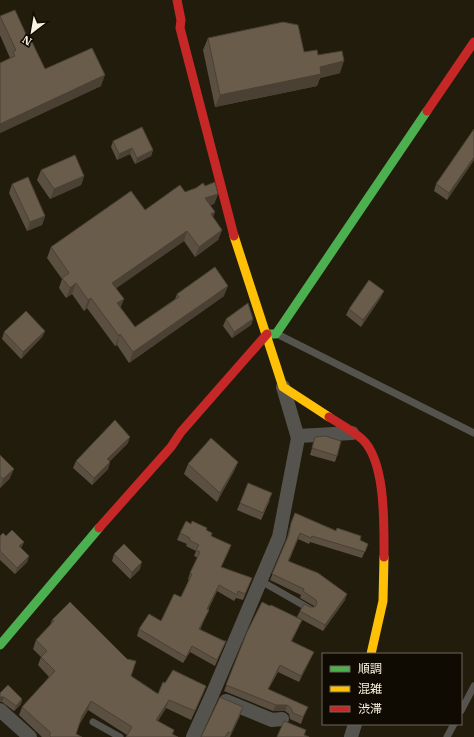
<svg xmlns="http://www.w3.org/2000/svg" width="474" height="737" viewBox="0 0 474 737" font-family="'IBM Plex Serif','Noto Sans JP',serif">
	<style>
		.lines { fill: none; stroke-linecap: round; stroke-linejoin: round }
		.lane { stroke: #55534d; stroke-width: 7 }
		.street { stroke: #55534d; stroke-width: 14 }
		.fast { stroke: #4caf50; stroke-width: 9 }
		.slow { stroke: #ffc107; stroke-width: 9 }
		.jam { stroke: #c62828; stroke-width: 9 }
		.wall { fill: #5a4f40 }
		.shaded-wall { fill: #4a4034 }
		.building { fill: #695c4b; stroke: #4a4034 }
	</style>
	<rect width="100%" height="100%" fill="#221c0c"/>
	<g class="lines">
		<path class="lane" d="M277 334 474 433
			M261 581 310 609
			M461 711 474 686
			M93 722 120 737
			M447 737 454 724"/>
		<path class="street" d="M298 436 352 433
			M226 701 272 720 282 719
			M0 710 30 737
			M193 737 212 695 279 537 298 438 283 387
			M351 737 355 724"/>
		<path class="fast" d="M267 334H276L427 111
			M0 645 99 528"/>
		<path class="slow" d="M234 236 283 387 329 417
			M371 654 383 601 384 557"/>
		<path class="jam" d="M177 0 181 20 180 28 234 236
			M427 111 474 42
			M329 417C340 424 353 431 362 439 386 461 384 525 384 557
			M99 528 171 447 181 432 267 334"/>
	</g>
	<path class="wall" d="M0 16 30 43 45 69 101 86 0 133V63L10 58 0 35Z
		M208 38 304 52 318 55 340 73 320 78 317 86 215 107 203 50Z
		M474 129V160L447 200 434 191 436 184Z
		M113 141 153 150 151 156 135 164 130 154 117 160 111 147Z
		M41 170 84 176 81 185 50 199 37 180Z
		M12 184 45 216 42 225 27 231 9 193Z
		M205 186 218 194 214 204 210 205 215 212 212 217 222 230 218 240 195 257 184 241 116 288 124 299 120 307 135 327 175 299 177 294 224 296 129 363 117 345 115 346 87 308 84 311 72 294 66 298 59 288 62 279 47 258 51 247 145 210 185 192Z
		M381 297 361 327 346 315 349 309Z
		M226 319H253L251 325 232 338 223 326Z
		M45 331 42 337 21 359 2 339 4 332Z
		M315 437 337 456 335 462 310 455Z
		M128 443 110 461V462L108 469 92 485 73 468 76 461Z
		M0 455 10 478 0 488Z
		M238 462 234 471 217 502 184 474 188 464Z
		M270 500 261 520 237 510 240 503Z
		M295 513 368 544 362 558 310 542 309 544 298 539 289 561 345 600 323 631 297 617 300 611 310 607H314V606L300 598 301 595 270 580 287 539 289 529Z
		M191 524 206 530 211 536 231 545 221 567 252 578 243 600 236 598 234 601 217 591 208 610 206 616 200 630 224 641H226L215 666 190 652 183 663 137 636 139 629 161 621 181 597 189 580 188 579 190 573 198 558 194 556 196 551 186 546 187 544 177 540 180 533Z
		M0 536H6L24 542 21 548 29 556 27 562 15 574 0 560Z
		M114 554 140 569 130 579 112 561Z
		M52 620 131 676 158 694 165 683 206 686 203 694 191 720 166 708 158 721 174 730 173 734 127 735 88 710 79 725 76 734 82 737H42L19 715 22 707 49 677 38 665 41 657 33 649 36 640 50 625Z
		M299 626 292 641 311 658 299 682 278 672 268 690 305 713 301 724 290 719 289 714 285 711H273L224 691 247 632Z
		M0 693 22 699 21 704 14 711 2 702Z
		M240 716 230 737H201Z"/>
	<path class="shaded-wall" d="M344 61 340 73 320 78 317 86 215 107 220 95 320 67Z
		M105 75 101 86 0 133V124Z
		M132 148 130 154 117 160 119 154Z
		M153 150 151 156 135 164 137 158Z
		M474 157V160L447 200 449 193Z
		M84 176 81 185 50 199 54 189Z
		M218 194 214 204 201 208 205 198Z
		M215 212 211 222V214Z
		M45 216 42 225 27 231 30 222Z
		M222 230 218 240 195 257 199 247Z
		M187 231 184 241 108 294 112 283Z
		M76 283 72 294 66 298 70 288Z
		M228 286 224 296 129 363 133 352Z
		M384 291 381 297 361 327 363 320Z
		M91 298 87 308 84 311 88 300Z
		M124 299 120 309 117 303Z
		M253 319 251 325 232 338 234 332Z
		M45 331 42 337 21 359 23 352Z
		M120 334 117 345 115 346 119 336Z
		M130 437 128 443 105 466 107 459Z
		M110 462 108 469 92 485 94 478Z
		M238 462 234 471 217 502 220 493Z
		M14 469 10 478 0 488 3 479Z
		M24 542 21 548 19 546Z
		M231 545 229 551 218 573 221 567Z
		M29 556 27 562 15 574 17 568Z
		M142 562 140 569 130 579 132 572Z
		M219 585 217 591 205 616 207 609Z
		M347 594 345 600 323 631 325 625Z
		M209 610 206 616 197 636 199 629Z
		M302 620 299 626 289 647 291 641Z
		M192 646 190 652 183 663 186 657Z
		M314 652 299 682 301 676Z
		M280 665 278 672 265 695Z
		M0 697H4L2 702H0Z
		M22 699 21 704 14 711 16 706Z
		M169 700 166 708 153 729 156 720Z
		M91 701 88 710 79 725 82 716Z
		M276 705H287L285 711H273Z
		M243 707 240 716 229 737 231 733Z"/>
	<path class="building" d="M15 10 30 43 32 42 45 69 92 48 105 75 0 124V63L15 56 13 52 16 50 0 16Z
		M283 22 298 25 304 52 317 50 318 55 342 51 344 61 320 67 321 74 220 95 208 38Z
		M142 127 153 150 137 158 132 148 119 154 113 141Z
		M474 129V157L449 193 436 184Z
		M75 155 84 176 54 189 41 170Z
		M28 177 45 216 30 222 12 184Z
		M215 182 218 194 205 198 215 212 211 214 222 230 199 247 187 231 112 283 124 299 117 303 135 327 179 297 177 294 215 267 228 286 133 352 120 334 119 336 91 298 88 300 76 283 70 288 62 278 69 273 51 247 131 191 145 210 180 185 185 192 196 188 203 183 205 186Z
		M369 280 384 291 363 320 349 309Z
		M248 303 253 319 234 332 226 319Z
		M26 311 45 331 23 352 4 332Z
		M115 420 130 437 107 459 110 462 94 478 76 461Z
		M325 436 341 441 337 456 312 448 315 437Z
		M211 438 238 462 220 493 188 464Z
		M0 455 14 469 3 479 0 476Z
		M248 483 272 493 263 513 240 503Z
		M295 513 336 531 337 528 361 536 360 540 368 544 365 552 312 536 311 538 300 533 288 561 318 573 347 594 325 625 300 611 304 604 310 607H315L317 603 316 600 303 591 304 589 272 574 289 534 291 523Z
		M186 521 191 524 192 521 207 528 206 530 212 533 211 536 231 545 221 567 252 578 245 594 238 591 237 595 219 585 207 609 209 610 199 629 224 641H226L217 660 192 646 186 657 139 629 149 614 161 621 174 594 181 597 192 574 190 573 200 552 196 550 199 545 189 540 190 538 180 533Z
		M12 530 24 542 19 546 29 556 17 568 0 551V536L3 533 6 536Z
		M124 544 142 562 132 572 114 554Z
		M70 602 127 659 136 661 131 676 158 694 163 682 165 683 173 670 206 686 195 711 169 700 156 720 174 730 172 734 178 737H126L132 727 91 701 82 716 76 734 82 737H51L49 735 51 733 22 707 55 671 41 657 47 651 36 640 54 621 52 620Z
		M262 602 270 606 271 605 302 620 291 641 314 652 301 676 280 665 268 689 308 707 303 717 293 713 291 708 287 705H276L226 685 247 632Z
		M8 685 22 699 16 706 4 697H0V693Z
		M220 697 243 707 231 733 228 732 225 737H201Z
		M284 721 306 730 304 735 309 737H277Z"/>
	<rect x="322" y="653" width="140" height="72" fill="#100b02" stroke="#6e675b"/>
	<rect x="330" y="666" width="20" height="6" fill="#4caf50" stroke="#6e675b"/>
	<text x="358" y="673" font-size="12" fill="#faf2e0">順調</text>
	<rect x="330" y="686" width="20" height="6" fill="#ffc107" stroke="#6e675b"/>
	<text x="358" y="693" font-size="12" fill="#faf2e0">混雑</text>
	<rect x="330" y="706" width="20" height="6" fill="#c62828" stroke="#6e675b"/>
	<text x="358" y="713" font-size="12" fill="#faf2e0">渋滞</text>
	<g transform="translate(32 32) rotate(211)" stroke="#100b02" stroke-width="3" paint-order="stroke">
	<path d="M0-3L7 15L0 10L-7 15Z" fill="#faf2e0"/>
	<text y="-6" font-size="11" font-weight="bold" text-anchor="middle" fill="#faf2e0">N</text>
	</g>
</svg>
